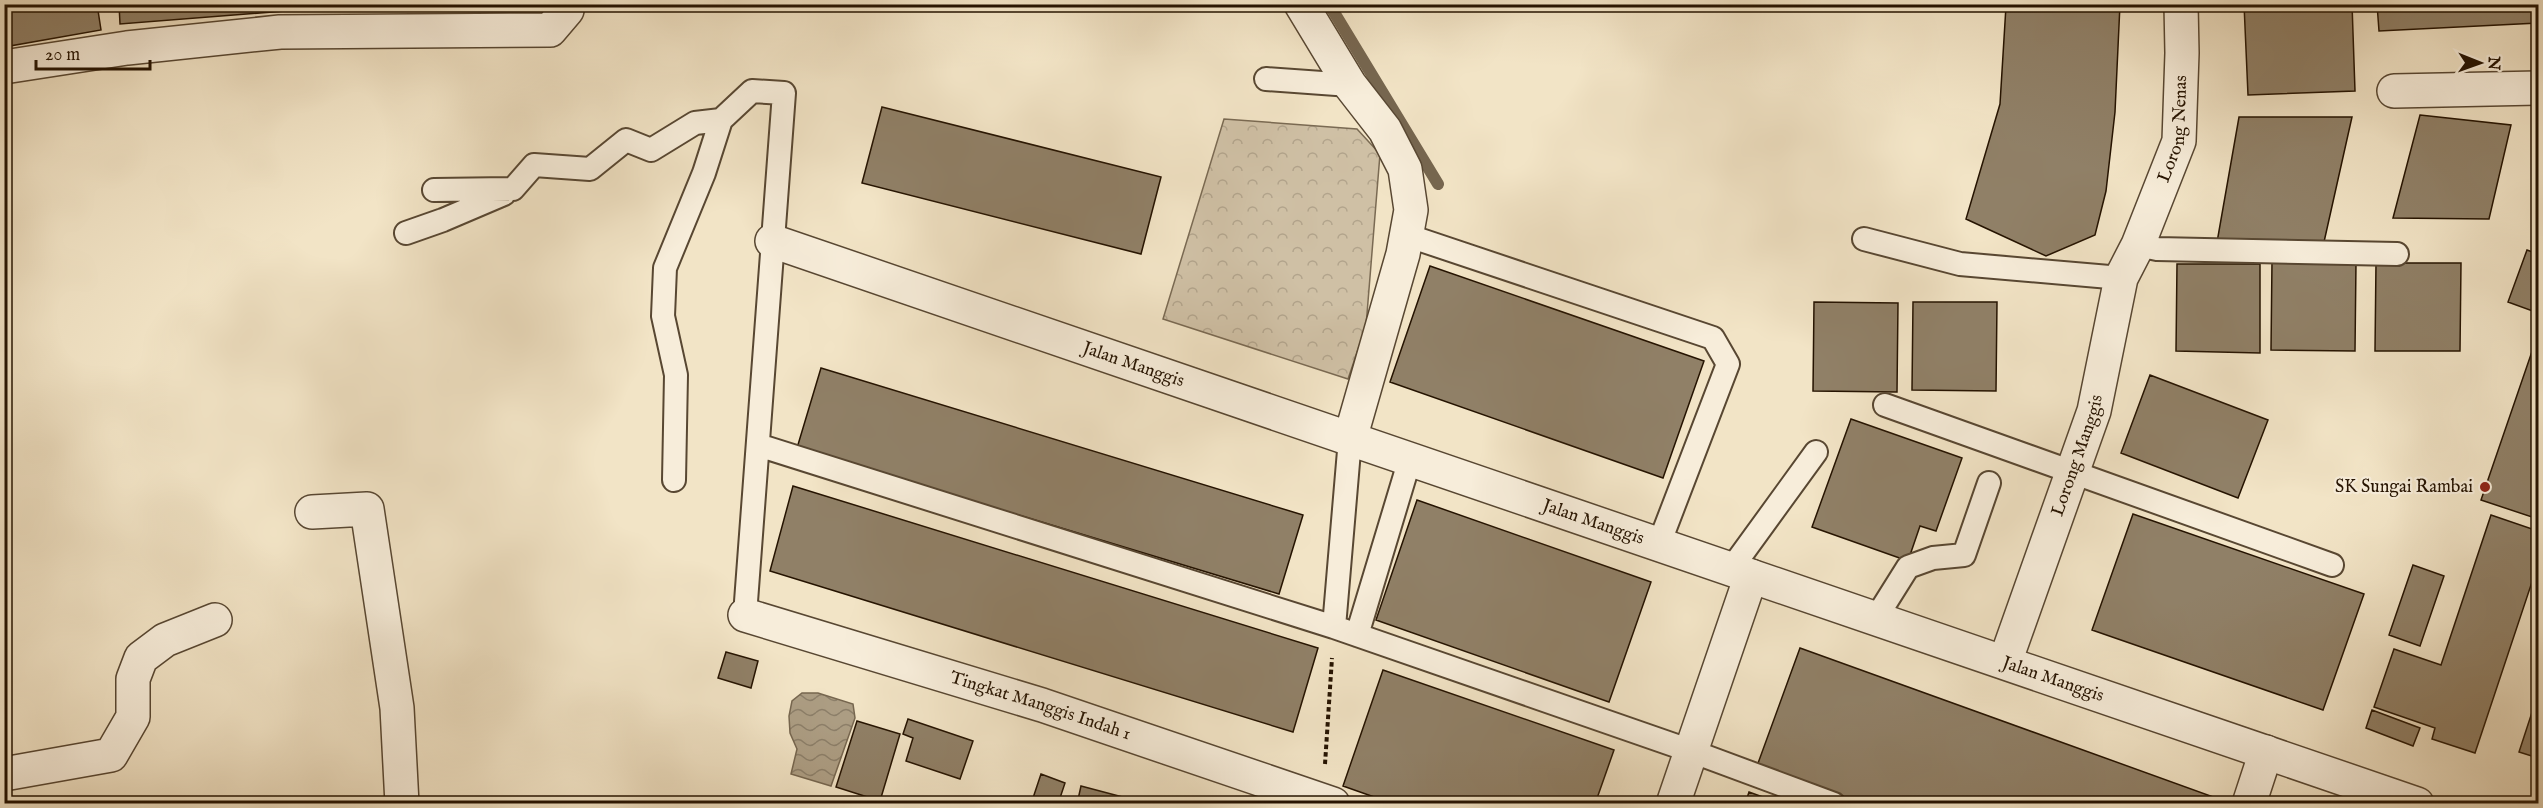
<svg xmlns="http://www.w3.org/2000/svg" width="2543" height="808" viewBox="0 0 2543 808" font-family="'IM FELL English',serif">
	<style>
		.park { fill: url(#park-crowns); stroke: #7a6a53; stroke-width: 1.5 }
		.water { fill: url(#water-waves); stroke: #76664f; stroke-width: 1.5 }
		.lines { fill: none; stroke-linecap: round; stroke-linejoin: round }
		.stream { stroke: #76664f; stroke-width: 12 }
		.building { fill: #908067; stroke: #251301; stroke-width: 1.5 }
		.lane-casing { stroke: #584732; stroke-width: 26 }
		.street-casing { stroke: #584732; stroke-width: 36 }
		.path { stroke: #251301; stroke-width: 4; stroke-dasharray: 4.5 3; stroke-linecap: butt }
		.lane { stroke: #f7edda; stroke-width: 22 }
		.street { stroke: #f7edda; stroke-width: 33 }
		.poi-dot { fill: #8f2418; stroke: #f7edda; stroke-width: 2 }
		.labels { text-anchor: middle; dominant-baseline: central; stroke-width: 4.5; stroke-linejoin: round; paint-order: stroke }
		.street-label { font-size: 18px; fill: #251301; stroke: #f7edda }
		.poi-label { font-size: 18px; fill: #251301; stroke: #f7edda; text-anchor: end }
	</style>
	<defs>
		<pattern id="park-crowns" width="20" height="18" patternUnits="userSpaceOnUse" patternTransform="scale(1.5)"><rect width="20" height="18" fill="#cfc0a5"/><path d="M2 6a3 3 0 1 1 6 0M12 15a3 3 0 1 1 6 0" fill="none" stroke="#b2a48c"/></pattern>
		<pattern id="water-waves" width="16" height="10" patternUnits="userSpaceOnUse" patternTransform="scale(1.5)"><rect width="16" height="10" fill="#ac9d83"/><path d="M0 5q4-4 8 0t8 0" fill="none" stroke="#8c7f69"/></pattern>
	</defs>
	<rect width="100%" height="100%" fill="#f2e4c6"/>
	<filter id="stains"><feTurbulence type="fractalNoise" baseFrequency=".00333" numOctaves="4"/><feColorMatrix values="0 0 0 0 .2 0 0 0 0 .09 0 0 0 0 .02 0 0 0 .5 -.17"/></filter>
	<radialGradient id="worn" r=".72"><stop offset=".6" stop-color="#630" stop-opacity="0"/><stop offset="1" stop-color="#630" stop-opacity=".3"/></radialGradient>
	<path class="park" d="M1224 119 1357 129 1380 154 1366 326 1348 379 1163 319Z"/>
	<path class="water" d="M802 693H818L853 704 855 718 831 786 791 774 797 749 790 733 789 716 792 701Z"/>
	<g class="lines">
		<path class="stream" d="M1329 4 1438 184"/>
	</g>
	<path class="building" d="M4 4H97L101 30 4 47Z
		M119 4H373L120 24Z
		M2030 4H2120L2115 112 2106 191 2095 235 2046 256 1966 219 2000 104 2006 6Z
		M2244 4H2352L2355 91 2248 95Z
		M2377 4H2538V23L2379 31Z
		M882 107 1161 177 1141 254 862 183Z
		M2420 115 2511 125 2489 219 2393 218Z
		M2239 117H2352L2324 242 2216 248Z
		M2527 250 2538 254V313L2508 302Z
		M2272 261 2356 262 2355 351 2271 350Z
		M2376 263H2461L2460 351H2375Z
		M2177 264H2260V353L2176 351Z
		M1430 266 1704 361 1663 478 1390 382Z
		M1814 302 1898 303 1897 392 1813 391Z
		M1913 302H1997L1996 391 1912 390Z
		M2538 334V519L2481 500Z
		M821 368 1303 515 1279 594 797 448Z
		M2150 375 2268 420 2238 498 2121 453Z
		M1851 419 1962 458 1936 531 1920 526 1908 561 1812 527Z
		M793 486 1318 648 1293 732 770 571Z
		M1417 500 1651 582 1609 702 1376 620Z
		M2133 514 2364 594 2323 710 2092 630Z
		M2491 515 2538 531V564L2475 753 2432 739 2435 728 2374 707 2394 649 2441 665Z
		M2413 565 2444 576 2420 646 2389 635Z
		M1800 648 2230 803 2229 804H1860L1757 766Z
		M726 652 758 661 751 688 718 678Z
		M1383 670 1614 750 1595 804H1394L1343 786Z
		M2538 694V758L2519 752Z
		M2372 710 2420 728 2413 746 2366 728Z
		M908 719 973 741 960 779 906 761 913 738 903 734Z
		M857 721 900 734 880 801 836 787Z
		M1041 774 1065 783 1058 804H1031Z
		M1081 786 1149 804H1077Z
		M1749 792 1782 804H1745Z"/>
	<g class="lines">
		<defs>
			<path id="lane" d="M1266 79 1350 85
				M434 190 513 189 534 165 590 169 626 140 651 150 695 123 721 120 752 91 784 93 745 615
				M406 233 443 220 504 194
				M1406 235 1713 338 1728 364 1659 544
				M1864 239 1960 264 2121 278
				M2138 245 2157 249 2397 254
				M1885 405 2332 565
				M758 445 1334 627 1691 751 1834 804
				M674 480 676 375 663 316 665 268 704 173 721 120
				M1731 569 1816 452
				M1876 618 1908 567 1933 558 1964 555 1989 483
				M1334 627 1350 439
				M1357 635 1410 459"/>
			<g id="street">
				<path d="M1301 4 1350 85 1385 130 1405 169 1411 210 1403 254 1350 439"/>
				<path d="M4 67 127 48 280 32 550 30 567 10V4"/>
				<path d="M2394 91 2538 88"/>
				<path id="s1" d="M772 241 2417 804"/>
				<path d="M312 512 367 509 397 708 402 804"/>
				<path id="s2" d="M745 615 1042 705 1333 804"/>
				<path id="s3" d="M2005 662 2094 411 2121 278 2138 245 2179 141 2182 53 2181 4"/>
				<path d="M4 774 111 755 133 717V679L141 658 165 640 215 620"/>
				<path d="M1673 804 1751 576"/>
				<path d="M2249 804 2266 752"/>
			</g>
		</defs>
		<use href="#lane" class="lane-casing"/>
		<use href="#street" class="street-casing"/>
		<path class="path" d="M1325 764 1332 658"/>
		<use href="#lane" class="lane"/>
		<use href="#street" class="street"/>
	</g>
	<circle class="poi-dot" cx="2485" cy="487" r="6"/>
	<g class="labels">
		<g class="street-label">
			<text stroke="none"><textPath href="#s3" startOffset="562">Lorong Nenas</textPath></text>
			<text stroke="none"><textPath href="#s1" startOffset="382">Jalan Manggis</textPath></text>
			<text stroke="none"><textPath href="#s3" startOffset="219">Lorong Manggis</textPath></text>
			<text stroke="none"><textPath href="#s1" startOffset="868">Jalan Manggis</textPath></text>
			<text stroke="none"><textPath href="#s1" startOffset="1354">Jalan Manggis</textPath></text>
			<text stroke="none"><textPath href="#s2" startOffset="309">Tingkat Manggis Indah 1</textPath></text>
		</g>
		<g class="poi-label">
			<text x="2473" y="487">SK Sungai Rambai</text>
		</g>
	</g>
	<rect width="2543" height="808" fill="none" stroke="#f2e4c6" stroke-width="24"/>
	<rect x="6" y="6" width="2531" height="796" fill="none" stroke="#251301" stroke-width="3"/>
	<rect x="12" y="12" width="2519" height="784" fill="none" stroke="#251301" stroke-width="1.5"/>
	<g transform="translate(2480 63) rotate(91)" stroke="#f7edda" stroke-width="4.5" paint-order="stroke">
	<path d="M0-4.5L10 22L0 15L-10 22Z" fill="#251301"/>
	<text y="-9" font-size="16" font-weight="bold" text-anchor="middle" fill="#251301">N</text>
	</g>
	<path d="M36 60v9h114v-9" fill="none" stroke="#251301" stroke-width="3"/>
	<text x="45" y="60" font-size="18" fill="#251301" stroke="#f7edda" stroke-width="4.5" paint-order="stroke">20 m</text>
	<rect width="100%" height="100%" filter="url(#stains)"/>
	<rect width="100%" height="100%" fill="url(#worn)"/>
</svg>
